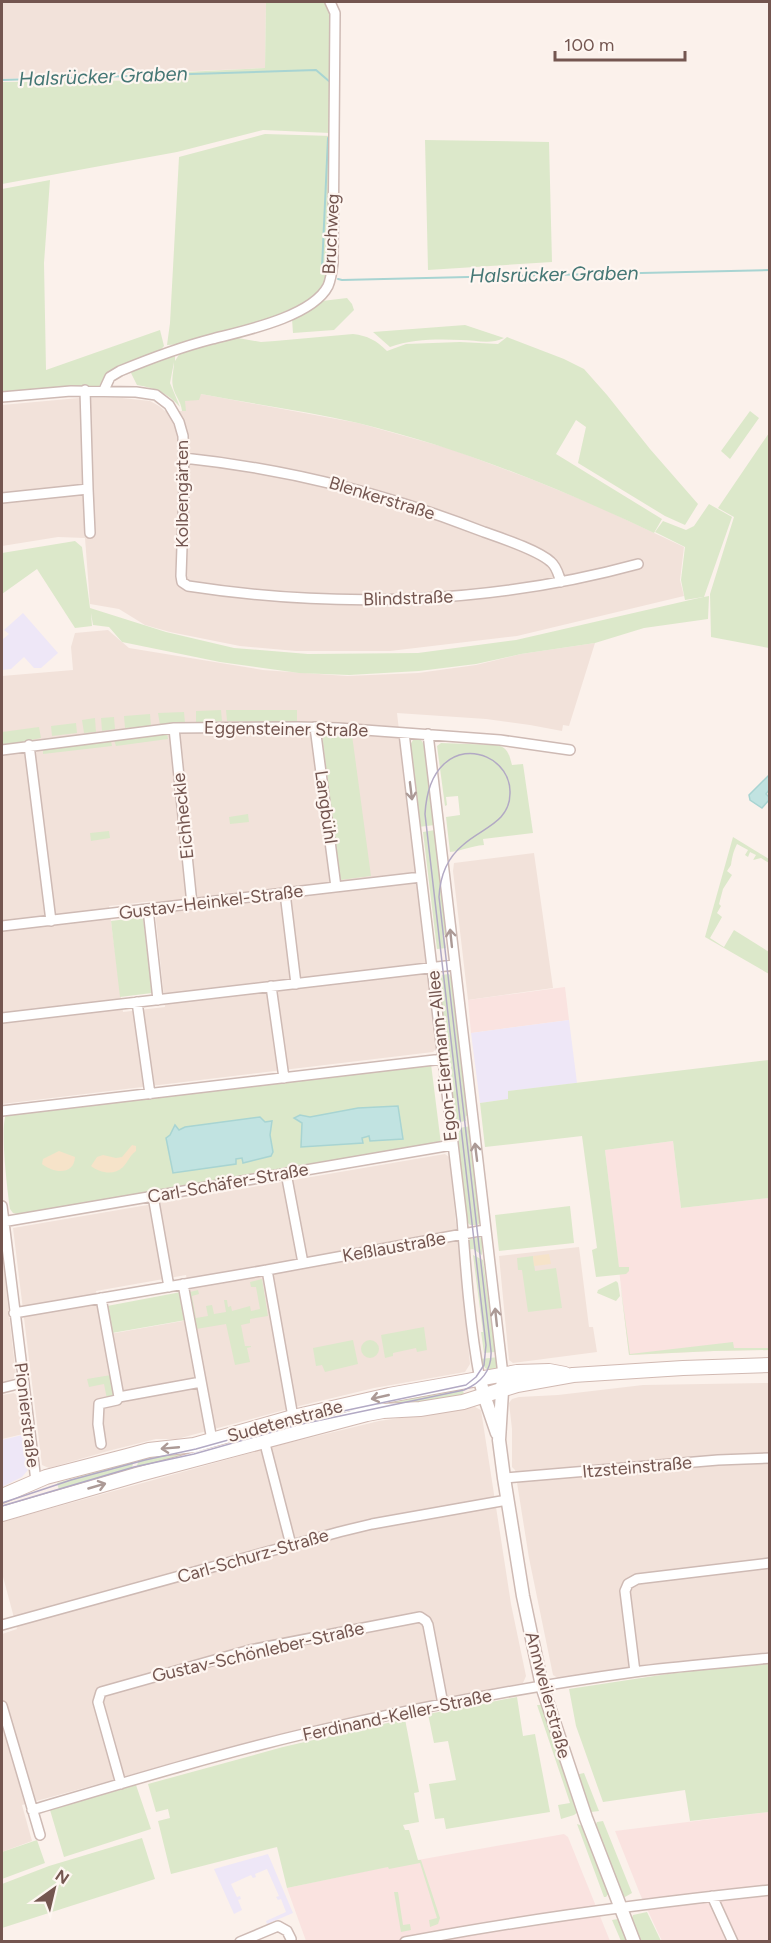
<svg xmlns="http://www.w3.org/2000/svg" width="771" height="1943" viewBox="0 0 771 1943" font-family="Figtree,sans-serif">
	<style>
		.residential { fill: #f2e2da; fill-rule: evenodd }
		.commercial { fill: #fae3e0 }
		.education { fill: #eee7f7 }
		.green { fill: #dce8ca }
		.sand { fill: #f6e3c9 }
		.water { fill: #c1e3e1; stroke: #a8d4d2; stroke-width: 1.5 }
		.lines { fill: none; stroke-linecap: round; stroke-linejoin: round }
		.stream { stroke: #a8d4d2; stroke-width: 2 }
		.minor-casing { stroke: #cebab4; stroke-width: 12 }
		.tertiary-casing { stroke: #cebab4; stroke-width: 15 }
		.secondary-casing { stroke: #d1b9b2; stroke-width: 16 }
		.minor { stroke: #fff; stroke-width: 9 }
		.tertiary { stroke: #fff; stroke-width: 12 }
		.secondary { stroke: #fff; stroke-width: 14 }
		.tram { stroke: #b2a9c4; stroke-width: 1.5 }
		.oneway { stroke: #ac9a96 }
		.labels { text-anchor: middle; dominant-baseline: central; stroke-width: 4.5; stroke-linejoin: round; paint-order: stroke }
		.street-label { font-size: 18px; fill: #745650; stroke: #fef6f1 }
		.water-label { font-size: 20px; font-style: italic; fill: #457775; stroke: #fef6f1 }
	</style>
	<rect width="100%" height="100%" fill="#fbf1eb"/>
	<path class="residential" d="M2 2H266L265 68 2 79Z
		M201 394 358 423 451 449 531 479 597 506 684 547 680 580 684 596 517 636 390 651H296L240 646 170 632 145 625 119 609 90 604 85 538 58 537 2 546V405L79 398H122L150 401 159 406 165 411H185V401Z
		M108 630 129 648 263 670 347 676 418 673 476 665 521 654 595 643 569 726 563 725 562 731 530 725 486 719 397 713 436 1049 433 1052 2 1104V676L73 670 71 647 75 633ZM154 901 165 1007 123 1012 109 906Z
		M534 853 553 988 468 1000 453 871 454 863Z
		M445 1154 449 1157 452 1184 470 1364 465 1372 374 1388 299 1406 177 1439H156L108 1451 49 1468 42 1465 13 1228ZM186 1275 194 1319 104 1335 96 1291Z
		M579 1247 589 1327H593L597 1352 513 1363 509 1360 499 1256Z
		M2 1253 16 1375 13 1379 2 1382Z
		M769 1383V1652L636 1667 558 1678 553 1675 529 1558 515 1470 512 1467V1429L509 1403 512 1399 519 1397 558 1395 643 1385Z
		M14 1393 19 1397 23 1434 2 1439V1395Z
		M475 1407 481 1410 511 1604 526 1676 523 1683 420 1703 265 1738 22 1805 32 1841 2 1852V1634L17 1629 2 1573V1522L276 1446 379 1421Z"/>
	<path class="commercial" d="M565 987 569 1020 471 1033 468 1000Z
		M673 1141 681 1208 769 1198V1350L714 1351 629 1355 605 1150Z
		M769 1812V1941H662L640 1894 615 1831Z
		M564 1834 568 1837 610 1941H306L287 1888 418 1860Z"/>
	<path class="education" d="M23 613 58 653 41 668H34L24 657 11 669 2 670V640L9 634 4 630Z
		M569 1020 577 1083 509 1091V1099L480 1103 471 1033Z
		M22 1435 28 1470 22 1477 2 1487V1440Z
		M268 1854 293 1913 267 1924 266 1921 286 1912 281 1899 278 1900 276 1897 279 1896 267 1869 255 1874 256 1877 253 1878 251 1875 231 1884 237 1897 240 1896 241 1899 238 1900 242 1910 234 1914 214 1869Z"/>
	<path class="green" d="M266 2H325L332 14 330 133 263 130 177 152 2 184V82L173 80 185 79V72L265 68Z
		M265 134 332 136 326 281 310 300 273 317 187 344 167 345 170 323 179 157Z
		M425 140 549 142 552 262 428 270Z
		M50 180 44 263 46 370 160 330 164 346 155 356 109 372 99 386 2 393V189Z
		M347 298 352 304 354 310 334 330 293 333 292 319 322 301Z
		M465 325 504 338C490 345 476 340 461 340 438 339 412 339 390 347L373 332Z
		M353 334C368 336 376 340 387 351L406 344 460 342 498 344 507 337 564 359 584 369 607 395 650 449 698 504 685 525 665 516 578 463 586 427 576 420 556 454 662 519 654 533C559 488 461 448 358 423 307 411 253 404 201 394L199 400 185 401 186 411H182C181 401 175 396 173 387 171 379 174 370 174 362L170 383 180 407C168 393 155 388 137 385L131 373 134 371 133 369 175 356V361L180 353 215 341 238 338 261 342 275 341Z
		M750 411 759 418 730 459 721 451Z
		M769 433V648L711 637 710 594 734 517 718 508Z
		M709 504 732 517 704 597 709 596 708 619 644 628 595 643 521 654 476 664 419 671 349 675 299 673 220 662 122 642 109 627 93 625 91 613 92 626 75 628 37 569 2 594V553L75 541 82 547 90 608 166 632 234 648 308 654 418 653 516 640 703 597 685 600 681 580 685 547 655 532 663 521 686 530 694 526Z
		M221 710 222 721 196 723V711Z
		M226 710H297V722L227 721Z
		M184 712 185 723 160 725 158 713Z
		M150 714 151 726 125 728 124 716Z
		M114 717 115 729 102 731 101 718Z
		M95 718 96 732 84 733 82 720Z
		M76 723 77 733 52 736 51 726Z
		M39 727 41 738 3 746 2 732Z
		M167 733 168 739 116 746 114 740Z
		M322 734 352 735 371 876 340 880Z
		M413 740H421L425 746 435 825 418 827 409 747Z
		M111 741 112 746 43 754V749Z
		M441 743 497 745C508 748 509 754 512 765L523 764 533 833 483 839 484 845C470 846 462 851 450 852L446 817 460 815 458 796 446 797 447 805 445 806 437 746Z
		M248 814 249 822 230 824 229 817Z
		M435 830 448 934 444 935 446 948 437 949 423 832Z
		M109 831 110 838 91 841 90 833Z
		M733 837 769 859V863L761 858 753 860 756 855 750 852 748 857 745 855 748 850 737 844C733 852 732 858 731 865L727 871 732 875 723 889 719 904 721 906 717 913 722 917 710 938 724 947 734 930 769 952V974L705 937Z
		M143 917 152 993 120 997 111 921Z
		M449 974 453 979 469 1115 466 1116V1121L454 1123 438 981 441 975Z
		M769 1060V1198L681 1208 673 1141 605 1150 619 1267H629V1271L626 1274 596 1277 592 1250 597 1248 582 1136 485 1147 480 1103 508 1099V1091Z
		M431 1064 441 1144 18 1217V1214L13 1213 10 1209C7 1187 0 1129 6 1114Z
		M471 1126 481 1220 478 1225H470L466 1221 455 1133H459V1128Z
		M570 1206 574 1243 499 1251 495 1215Z
		M480 1237 484 1240 486 1246 482 1247V1255L473 1249 467 1250V1242L470 1239Z
		M473 1255 483 1260 495 1352 484 1353 481 1332H483Z
		M533 1256 535 1271 556 1268 562 1308 528 1312 522 1270H518L517 1258Z
		M262 1279 268 1316 250 1319V1323L241 1325 245 1346H251V1347L247 1348 250 1362 235 1365 226 1324 196 1329 190 1292 198 1290 199 1294 192 1296 196 1318 208 1316 206 1306 212 1305 214 1314 226 1312 224 1300H227L228 1307 231 1306 232 1311 250 1306 251 1311 260 1309 256 1287H251L250 1282Z
		M616 1281 618 1283 620 1296 616 1301 597 1293 598 1290Z
		M620 1282 630 1354 733 1342 734 1348H769V1350L714 1351 629 1355Z
		M181 1292 186 1320 112 1333 107 1306Z
		M424 1327 427 1350 417 1352 416 1348 393 1353V1356L385 1358 381 1335Z
		M361 1349a9 9 0 1 1 18 0a9 9 0 1 1-18 0Z
		M353 1340 358 1364 325 1372 322 1365 316 1366 313 1348Z
		M499 1357 497 1367 490 1372 483 1366 480 1359Z
		M111 1375 115 1398 107 1399 104 1384 89 1387 87 1379Z
		M462 1385 464 1395 136 1469 139 1459 320 1413Z
		M134 1461 131 1470 59 1490 57 1483Z
		M769 1663V1812L690 1821 685 1790 603 1802 576 1726 569 1689 674 1673Z
		M517 1697 523 1736 535 1734 550 1812 446 1829 444 1818 435 1819 429 1784 456 1780 448 1741 434 1743 428 1714Z
		M537 1705H541L546 1710 578 1812 574 1815 561 1819 558 1805 570 1803Z
		M405 1719 419 1792 414 1793 419 1822 403 1825 405 1830H409L418 1860H421L440 1918 438 1924 430 1927 429 1920 437 1918 420 1863 389 1869 388 1867 287 1888 277 1847 171 1874 158 1821 170 1818 168 1809 156 1812 148 1784 283 1747Z
		M584 1773 599 1811 591 1812 587 1810 575 1775Z
		M136 1785 151 1829 64 1857 50 1810Z
		M603 1821 632 1893 625 1897 621 1896 595 1826 597 1822Z
		M577 1824 583 1826 608 1887V1894L606 1897H604Z
		M142 1838 155 1879 2 1928V1884L49 1866Z
		M37 1840 45 1863 2 1879V1852Z
		M394 1892H398L403 1925 410 1924 411 1930 401 1932Z
		M647 1912 661 1941H640L631 1921 633 1915Z
		M618 1919 622 1922 631 1941H621L612 1920Z"/>
	<path class="sand" d="M132 1145 136 1146V1151C130 1155 128 1162 123 1167 114 1176 100 1173 91 1166L97 1157 103 1155 116 1158 122 1157Z
		M59 1151 75 1157C74 1176 53 1173 42 1164L43 1159Z
		M549 1254 551 1264 534 1266 533 1256Z"/>
	<path class="water" d="M768 776 769 777V790L766 794 769 797V800L762 808 750 800 749 795Z
		M398 1106 403 1139 370 1141 369 1136 362 1138 363 1143 301 1147 302 1123 294 1118 300 1115 310 1117 358 1108Z
		M260 1117 265 1122 272 1121 270 1135 273 1152 271 1156 243 1163 242 1158 236 1159V1164L173 1173 166 1138 170 1135 175 1125 179 1130 185 1127Z"/>
	<g class="lines">
		<path class="stream" d="M2 80 316 70 330 82
			M324 272 322 268 328 138
			M338 279 342 280 770 270"/>
		<defs>
			<path id="minor" d="M104 390 110 377 120 371C149 359 181 347 212 339 243 331 312 317 328 286 331 279 332 271 333 263L335 13 330 2
				M2 397 71 391 136 392 156 395 169 405 179 422 183 436 184 489 181 576 182 582 188 586C337 609 492 604 638 564
				M184 458C288 469 387 494 484 532 501 538 538 550 551 562 557 567 558 574 561 582
				M88 489 90 533
				M2 498 88 489 85 390
				M315 727 336 887
				M174 728 192 904
				M404 733 462 1219C466 1273 470 1327 480 1380
				M428 734 503 1375
				M29 745 51 921
				M2 750 174 728 298 727 338 728 500 740 570 750
				M285 893 296 984
				M148 909 158 1000
				M2 926 421 877
				M271 986 284 1078
				M137 1002 150 1094
				M2 1018 454 965
				M2 1111 443 1059
				M286 1173 303 1263
				M153 1196 169 1287
				M2 1206 36 1481
				M2 1222 452 1145
				M267 1270 293 1417
				M183 1284 212 1440
				M101 1298 119 1397 201 1382
				M14 1313 267 1270 485 1230
				M2 1388 22 1383
				M264 1440 291 1545
				M101 1444 98 1424 99 1404 117 1400 119 1397
				M504 1478 718 1460 770 1458
				M2 1625 339 1532 372 1524 507 1500
				M635 1672 625 1591 628 1584 637 1579 770 1563
				M2 1706 40 1835
				M121 1784 98 1702 101 1692 250 1650 420 1617 426 1621 428 1625 443 1704
				M32 1810C123 1783 215 1755 308 1733 415 1708 524 1687 634 1672 679 1666 724 1663 770 1658
				M712 1896 733 1942
				M240 1942 278 1926 287 1931 291 1939
				M405 1942C526 1919 647 1903 770 1890"/>
			<path id="tertiary" d="M503 1375 499 1440 504 1478 523 1596 542 1686 586 1818 634 1942
				M480 1380 484 1395 497 1433"/>
			<path id="secondary" d="M2 1496 46 1477 127 1456 149 1450 194 1445 293 1417 389 1395 517 1372 549 1371 565 1374
				M2 1514 140 1474 367 1414 383 1411 420 1409 463 1402 517 1385 573 1375 683 1368 770 1365"/>
		</defs>
		<use href="#minor" class="minor-casing"/>
		<use href="#tertiary" class="tertiary-casing"/>
		<use href="#secondary" class="secondary-casing"/>
		<use href="#minor" class="minor"/>
		<use href="#tertiary" class="tertiary"/>
		<use href="#secondary" class="secondary"/>
		<path class="tram" d="M2 1503 71 1480 145 1460 196 1449 296 1421 466 1385 476 1377 484 1365 486 1345 425 814C426 797 431 776 444 764 469 740 511 760 510 793 510 823 481 828 463 845 447 858 440 877 439 897L491 1351C492 1370 481 1383 464 1390L297 1425 194 1454 134 1467 2 1506"/>
	</g>
	<defs><path id="oneway-shaft" d="M-6 0H5M1.5-3L5.5 0L1.5 3" fill="none" stroke-width="1.6" stroke-linecap="round" stroke-linejoin="round" transform="scale(1.5)"/></defs>
	<g class="oneway">
		<use href="#oneway-shaft" transform="translate(411 791) rotate(83)"/>
		<use href="#oneway-shaft" transform="translate(451 938) rotate(-96)"/>
		<use href="#oneway-shaft" transform="translate(476 1152) rotate(-97)"/>
		<use href="#oneway-shaft" transform="translate(496 1317) rotate(-96)"/>
		<use href="#oneway-shaft" transform="translate(380 1397) rotate(167)"/>
		<use href="#oneway-shaft" transform="translate(170 1448) rotate(175)"/>
		<use href="#oneway-shaft" transform="translate(97 1486) rotate(-16)"/>
	</g>
	<g class="labels">
		<g class="street-label">
			<text transform="translate(331 234) rotate(-87)">Bruchweg</text>
			<text transform="translate(182 494) rotate(-90)">Kolbengärten</text>
			<text transform="translate(382 498) rotate(17)">Blenkerstraße</text>
			<text transform="translate(408 598) rotate(-2)">Blindstraße</text>
			<text transform="translate(286 729) rotate(1)">Eggensteiner Straße</text>
			<text transform="translate(326 807) rotate(82)">Langbühl</text>
			<text transform="translate(183 816) rotate(-96)">Eichheckle</text>
			<text transform="translate(211 902) rotate(-7)">Gustav-Heinkel-Straße</text>
			<text transform="translate(442 1056) rotate(-96)">Egon-Eiermann-Allee</text>
			<text transform="translate(228 1183) rotate(-10)">Carl-Schäfer-Straße</text>
			<text transform="translate(394 1247) rotate(-10)">Keßlaustraße</text>
			<text transform="translate(27 1415) rotate(83)">Pionierstraße</text>
			<text transform="translate(285 1421) rotate(-15)">Sudetenstraße</text>
			<text transform="translate(637 1467) rotate(-5)">Itzsteinstraße</text>
			<text transform="translate(253 1556) rotate(-16)">Carl-Schurz-Straße</text>
			<text transform="translate(258 1652) rotate(-13)">Gustav-Schönleber-Straße</text>
			<text transform="translate(548 1695) rotate(75)">Annweilerstraße</text>
			<text transform="translate(397 1715) rotate(-12)">Ferdinand-Keller-Straße</text>
		</g>
		<g class="water-label">
			<text transform="translate(103 76) rotate(-2)">Halsrücker Graben</text>
			<text transform="translate(554 274) rotate(-1)">Halsrücker Graben</text>
		</g>
	</g>
	<rect width="771" height="1943" fill="none" stroke="#745650" stroke-width="6"/>
	<g transform="translate(54 1889) rotate(34)" stroke="#fef6f1" stroke-width="4.5" paint-order="stroke">
	<path d="M0-4.5L10 22L0 15L-10 22Z" fill="#745650"/>
	<text y="-9" font-size="16" font-weight="bold" text-anchor="middle" fill="#745650">N</text>
	</g>
	<path d="M555 51v9h130v-9" fill="none" stroke="#745650" stroke-width="3"/>
	<text x="564" y="51" font-size="18" fill="#745650" stroke="#fef6f1" stroke-width="4.5" paint-order="stroke">100 m</text>
</svg>
